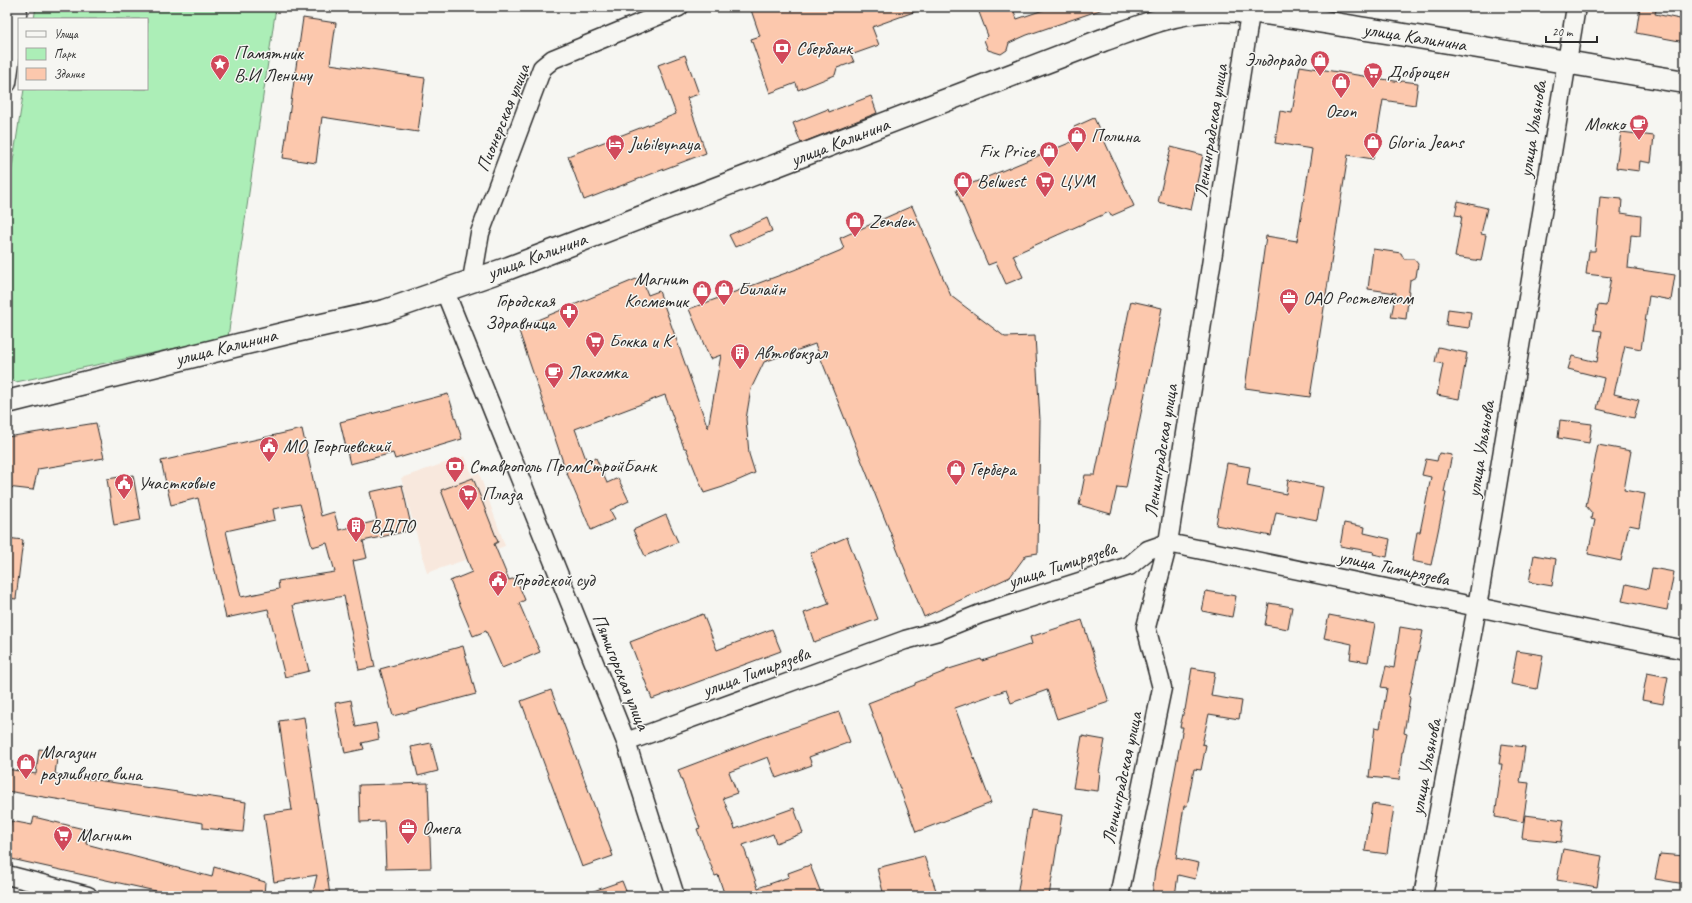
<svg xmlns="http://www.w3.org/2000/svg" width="1692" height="903" viewBox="0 0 1692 903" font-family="Caveat,sans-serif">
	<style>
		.built { fill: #f8e8dd }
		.green { fill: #aceeb7; stroke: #6c8c71 }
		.building { fill: #fcc8ad; stroke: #2b2b2b; fill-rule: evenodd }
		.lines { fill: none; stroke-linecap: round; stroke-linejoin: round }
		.minor-casing { stroke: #2b2b2b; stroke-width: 21 }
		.major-casing { stroke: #2b2b2b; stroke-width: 25 }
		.minor { stroke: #f6f6f2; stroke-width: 18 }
		.major { stroke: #f6f6f2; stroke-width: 22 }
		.labels { text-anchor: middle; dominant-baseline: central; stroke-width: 3; stroke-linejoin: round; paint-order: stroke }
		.street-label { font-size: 19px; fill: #2b2b2b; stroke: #f6f6f2 }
		.poi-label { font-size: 19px; fill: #2b2b2b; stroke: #f6f6f2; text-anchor: start }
	</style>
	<rect width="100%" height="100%" fill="#f6f6f2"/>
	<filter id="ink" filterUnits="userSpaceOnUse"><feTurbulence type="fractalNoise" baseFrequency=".025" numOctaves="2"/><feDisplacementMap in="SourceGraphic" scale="8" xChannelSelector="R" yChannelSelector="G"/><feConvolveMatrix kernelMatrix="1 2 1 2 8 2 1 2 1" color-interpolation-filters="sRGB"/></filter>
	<g filter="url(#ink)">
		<path class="built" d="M465 456 472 475 479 473 505 546 427 573 401 478Z"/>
		<path class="green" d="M36 7H276L228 337 16 382 7 379V200L24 89H147V19H34Z"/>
		<path class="building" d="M750 7H922V9L872 27 879 45 851 55 854 62 837 68 835 75 798 90 796 83 770 93 751 39 760 36Z
			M977 7H1012L1017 19 1052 7H1102L1103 9 1027 35 1009 43 1007 50 1001 54 988 50 984 40 988 36Z
			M1640 7H1657L1655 14 1685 20V42L1636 33Z
			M303 18 336 23 330 64 425 78 418 132 322 117 316 163 283 158Z
			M685 55 699 94 687 98 706 153 584 200 568 156 676 114 658 65Z
			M1300 66 1401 82 1402 81 1418 83 1415 105 1383 100 1373 159 1348 155 1310 397 1245 388 1266 236 1297 241 1312 149 1275 143 1280 111 1292 113Z
			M871 96 877 113 801 143 793 123 828 109 829 112Z
			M1094 118 1134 206 1111 216 1109 212 1013 255 1023 277 1006 284 996 262 988 265 956 190 1074 141V127Z
			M1621 132 1654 136 1651 163 1640 161 1639 171 1616 168Z
			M1171 147 1203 155 1191 210 1158 202Z
			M1600 197 1622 199 1621 213 1641 216 1640 236 1631 235 1628 268 1675 275 1671 300 1649 296 1641 349 1625 346 1614 394 1639 400 1634 418 1597 409 1604 378 1568 369 1572 356 1597 362 1602 331 1594 330 1598 305 1606 306 1611 277 1586 274 1589 251H1595Z
			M1458 201 1487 208 1481 234 1486 235 1481 261 1455 257 1462 216 1455 215Z
			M912 206 951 296 1005 337 1035 336 1040 420 1038 553 1026 555 1010 577 924 617 815 344 764 362 751 389 746 419 749 454 755 473 723 487 704 493 686 448H684L665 395 575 429 587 462 596 458 607 483 618 478 629 501 610 510 615 519 591 530 566 471 518 328 641 277 648 295 659 291 708 428 721 355 710 359 689 309 794 270 844 249 840 238Z
			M767 218 772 231 735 247 729 235Z
			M1373 249 1401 253 1404 259H1414L1418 264 1416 277 1410 280 1406 319 1391 317 1396 293 1368 289Z
			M1131 301 1162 308 1126 488 1117 487 1111 514 1079 505 1085 475H1095Z
			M1448 309 1471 312 1469 328 1446 325Z
			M1438 347 1467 353 1459 399 1437 395 1443 364 1435 362Z
			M448 394 462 439 395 459 393 453 350 464 340 422Z
			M1560 420 1592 424 1589 443 1558 438Z
			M96 423 104 458 38 469 33 490 7 487V437Z
			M302 429 321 516 334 512 339 530 377 521 370 492 402 485 412 530 363 541 367 558 353 561 375 667 359 670 344 596 293 605 309 671 285 677 268 609 226 618 198 498 171 505 161 461ZM300 504 312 547 327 543 335 572 278 581 279 589 241 597 226 531 275 520 273 509Z
			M1598 445 1631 451 1624 490 1645 494 1639 527 1629 525 1621 561 1588 554 1595 520 1591 519 1592 513 1586 506Z
			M1439 453 1452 455 1444 492 1446 493 1431 565 1412 561 1417 532H1420L1431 477 1422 475 1426 459 1437 461Z
			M1227 463 1250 467 1247 486 1286 494 1288 480 1323 487 1317 520 1276 512 1271 536 1216 525Z
			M133 475 141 520 114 525 107 479Z
			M473 478 498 542 494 544 509 580 516 578 525 600 519 603 540 652 502 668 486 631 473 636 450 581 472 572 441 490Z
			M666 515 678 542 645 556 633 530Z
			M1344 523 1365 527 1364 533 1390 539 1387 557 1373 554 1374 552 1340 546Z
			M847 537 878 619 814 642 804 613 829 604 810 553Z
			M7 538 23 540 16 599 7 598Z
			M1534 555 1556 559 1552 586 1529 582Z
			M1652 568 1674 572 1667 610 1622 601 1626 584 1648 589Z
			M1206 591 1236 596 1232 617 1202 611Z
			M1269 603 1292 607 1288 629 1265 625Z
			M703 614 717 650 772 629 781 651 652 699 630 642Z
			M1329 615 1375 624 1368 662 1350 659 1352 644 1324 638Z
			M1082 620 1109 702 1057 719 1047 690 1011 703 1006 690 955 708 991 803 916 832 868 703 915 685V683L946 671V670L981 659 982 661 1032 644 1030 637Z
			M1400 627 1423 631 1409 697 1410 698 1404 733 1407 734 1403 752H1402L1399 780 1369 777 1375 727 1380 728 1387 688 1381 687 1386 666 1394 668Z
			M463 646 476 694 393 716 380 669Z
			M1517 651 1543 655 1537 689 1511 684Z
			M1192 668 1215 672 1211 696 1242 701 1239 719 1209 714 1202 744 1206 745 1201 770 1194 769 1187 806H1184L1176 858 1199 863 1195 879 1178 875 1175 896H1152L1155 870 1161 847 1183 727H1180L1184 710H1185Z
			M1647 673 1668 677 1663 704 1642 700Z
			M551 690 613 856 582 867 521 701Z
			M351 700 356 727 376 723 379 739 362 743 364 749 345 753 335 703Z
			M839 712 850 742 809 757 812 765 776 778 768 757 729 772 737 793 723 798 735 829 794 808 803 833 776 843 773 834 743 845 758 888 789 877 788 873 810 865 821 893 812 896H725L718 875 715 876 697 829 700 828 678 770 762 738Z
			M304 717 327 874 330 896H312L317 875 274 882 264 814 292 810 279 721Z
			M1082 736 1105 740 1099 772H1100L1098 791 1073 788Z
			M431 743 438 771 418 776 411 747Z
			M1502 744 1525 747 1520 782 1529 783 1523 822 1495 817 1502 764H1499Z
			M39 749 58 751 55 774 246 802 243 832 203 828V823L7 791V769L36 774Z
			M428 783 431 868 386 869 384 821 360 822 359 785Z
			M1372 804 1394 807 1387 854 1365 851Z
			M1031 810 1062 815 1049 896H1017Z
			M1525 815 1564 820 1561 842 1522 838Z
			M34 817 88 830 86 844 212 877 214 867 265 882 264 896H178L7 858V825L10 826 11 821 32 825Z
			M1563 849 1602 856 1597 887 1557 880Z
			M1660 854 1685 856V884L1655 879Z
			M924 856 938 896H884L877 868Z
			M622 881 628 896H586L585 894Z"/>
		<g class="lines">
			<defs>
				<path id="minor" d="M7 83 18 7
					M472 280 480 233 542 68 553 59 679 7
					M444 289 626 742 675 896
					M626 742 905 640 938 631 980 614 1129 566 1148 550 1168 543 1685 650
					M7 875 88 896
					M1119 896 1162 688 1146 627 1168 543 1251 7
					M1423 896 1477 607 1576 7"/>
				<path id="major" d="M7 402 291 332 385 311 509 268 1103 40C1137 28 1171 13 1207 11 1260 8 1314 21 1366 29 1473 45 1579 65 1685 82"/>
			</defs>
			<use href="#minor" class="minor-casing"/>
			<use href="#major" class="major-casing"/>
			<use href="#minor" class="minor"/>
			<use href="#major" class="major"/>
		</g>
	</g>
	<defs>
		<symbol id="bank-pin" viewBox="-11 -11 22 30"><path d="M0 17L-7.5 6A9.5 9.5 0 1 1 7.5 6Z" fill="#d1495b" stroke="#f6f6f2"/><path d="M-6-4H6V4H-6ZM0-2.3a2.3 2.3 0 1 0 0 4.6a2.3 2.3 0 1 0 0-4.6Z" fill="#fff"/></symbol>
		<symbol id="shop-pin" viewBox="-11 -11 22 30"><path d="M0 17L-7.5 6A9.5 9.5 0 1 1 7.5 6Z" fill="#d1495b" stroke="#f6f6f2"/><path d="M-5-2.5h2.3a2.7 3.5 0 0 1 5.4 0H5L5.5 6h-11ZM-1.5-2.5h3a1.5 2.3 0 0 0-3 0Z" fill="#fff"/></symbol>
		<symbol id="sight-pin" viewBox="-11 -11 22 30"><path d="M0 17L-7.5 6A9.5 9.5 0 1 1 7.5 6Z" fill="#d1495b" stroke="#f6f6f2"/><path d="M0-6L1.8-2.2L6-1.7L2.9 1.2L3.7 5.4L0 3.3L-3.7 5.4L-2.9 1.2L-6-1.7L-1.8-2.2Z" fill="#fff"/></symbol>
		<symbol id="supermarket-pin" viewBox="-11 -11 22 30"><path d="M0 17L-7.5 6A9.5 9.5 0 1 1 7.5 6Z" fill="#d1495b" stroke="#f6f6f2"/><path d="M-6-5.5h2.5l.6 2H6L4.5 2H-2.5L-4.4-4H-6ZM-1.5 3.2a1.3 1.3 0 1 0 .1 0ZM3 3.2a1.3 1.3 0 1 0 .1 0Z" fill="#fff"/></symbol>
		<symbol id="cafe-pin" viewBox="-11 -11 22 30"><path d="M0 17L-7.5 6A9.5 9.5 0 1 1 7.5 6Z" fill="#d1495b" stroke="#f6f6f2"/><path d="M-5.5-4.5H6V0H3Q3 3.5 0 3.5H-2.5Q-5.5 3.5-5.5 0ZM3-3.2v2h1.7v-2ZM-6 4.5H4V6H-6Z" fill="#fff"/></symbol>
		<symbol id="hotel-pin" viewBox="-11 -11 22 30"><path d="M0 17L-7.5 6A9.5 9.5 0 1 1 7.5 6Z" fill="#d1495b" stroke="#f6f6f2"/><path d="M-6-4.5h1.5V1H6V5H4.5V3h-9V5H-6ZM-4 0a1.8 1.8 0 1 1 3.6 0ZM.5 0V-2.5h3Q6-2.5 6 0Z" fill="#fff"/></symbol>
		<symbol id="office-pin" viewBox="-11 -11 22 30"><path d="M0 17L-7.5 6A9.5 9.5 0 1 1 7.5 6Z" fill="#d1495b" stroke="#f6f6f2"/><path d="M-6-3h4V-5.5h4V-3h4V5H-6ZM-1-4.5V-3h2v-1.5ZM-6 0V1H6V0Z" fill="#fff"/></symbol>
		<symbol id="pharmacy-pin" viewBox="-11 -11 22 30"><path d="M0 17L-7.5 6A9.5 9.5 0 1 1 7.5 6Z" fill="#d1495b" stroke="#f6f6f2"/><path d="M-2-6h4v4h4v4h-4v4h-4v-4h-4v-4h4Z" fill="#fff"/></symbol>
		<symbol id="building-pin" viewBox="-11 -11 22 30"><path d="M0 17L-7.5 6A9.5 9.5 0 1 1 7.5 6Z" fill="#d1495b" stroke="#f6f6f2"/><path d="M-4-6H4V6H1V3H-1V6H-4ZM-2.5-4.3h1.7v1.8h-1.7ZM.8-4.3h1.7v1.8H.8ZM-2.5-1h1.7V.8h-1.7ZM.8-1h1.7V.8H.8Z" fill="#fff"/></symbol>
		<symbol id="civic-pin" viewBox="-11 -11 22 30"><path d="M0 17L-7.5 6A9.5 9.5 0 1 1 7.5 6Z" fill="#d1495b" stroke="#f6f6f2"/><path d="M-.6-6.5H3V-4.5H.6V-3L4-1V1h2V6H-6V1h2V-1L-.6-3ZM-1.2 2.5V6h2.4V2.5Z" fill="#fff"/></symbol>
	</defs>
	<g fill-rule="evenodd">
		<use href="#bank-pin" x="771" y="37" width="22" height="30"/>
		<use href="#shop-pin" x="1309" y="49" width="22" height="30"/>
		<use href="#sight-pin" x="209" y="53" width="22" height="30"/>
		<use href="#supermarket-pin" x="1362" y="61" width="22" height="30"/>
		<use href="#shop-pin" x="1330" y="71" width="22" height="30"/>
		<use href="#cafe-pin" x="1628" y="113" width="22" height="30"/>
		<use href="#shop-pin" x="1066" y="125" width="22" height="30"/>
		<use href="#shop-pin" x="1362" y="131" width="22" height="30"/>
		<use href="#hotel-pin" x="604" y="133" width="22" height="30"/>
		<use href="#shop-pin" x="1038" y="140" width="22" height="30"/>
		<use href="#shop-pin" x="952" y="170" width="22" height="30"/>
		<use href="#supermarket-pin" x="1034" y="170" width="22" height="30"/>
		<use href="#shop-pin" x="844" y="210" width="22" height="30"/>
		<use href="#shop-pin" x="713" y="278" width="22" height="30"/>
		<use href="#shop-pin" x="691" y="279" width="22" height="30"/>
		<use href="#office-pin" x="1278" y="287" width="22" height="30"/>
		<use href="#pharmacy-pin" x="558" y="301" width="22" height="30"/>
		<use href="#supermarket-pin" x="584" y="330" width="22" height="30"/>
		<use href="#building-pin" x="729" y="342" width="22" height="30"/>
		<use href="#cafe-pin" x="543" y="361" width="22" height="30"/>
		<use href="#civic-pin" x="258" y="435" width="22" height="30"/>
		<use href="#bank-pin" x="444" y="455" width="22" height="30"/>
		<use href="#shop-pin" x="945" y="458" width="22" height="30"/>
		<use href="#civic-pin" x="113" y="472" width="22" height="30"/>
		<use href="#supermarket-pin" x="457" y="483" width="22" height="30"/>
		<use href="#building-pin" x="345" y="515" width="22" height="30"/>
		<use href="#civic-pin" x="487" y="569" width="22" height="30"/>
		<use href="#shop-pin" x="15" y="752" width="22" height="30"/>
		<use href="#office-pin" x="397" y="817" width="22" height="30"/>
		<use href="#supermarket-pin" x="52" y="824" width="22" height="30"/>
	</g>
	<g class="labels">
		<g class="street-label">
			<text transform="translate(1415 37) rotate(9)">улица Калинина</text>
			<text transform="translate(503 118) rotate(-68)">Пионерская улица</text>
			<text transform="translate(1533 129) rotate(-81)">улица Ульянова</text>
			<text transform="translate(1211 131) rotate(-81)">Ленинградская улица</text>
			<text transform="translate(840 142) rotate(-21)">улица Калинина</text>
			<text transform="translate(537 256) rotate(-20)">улица Калинина</text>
			<text transform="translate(226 347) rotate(-14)">улица Калинина</text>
			<text transform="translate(1481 449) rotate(-81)">улица Ульянова</text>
			<text transform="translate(1161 451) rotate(-81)">Ленинградская улица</text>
			<text transform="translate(1062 565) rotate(-18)">улица Тимирязева</text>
			<text transform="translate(1394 568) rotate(12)">улица Тимирязева</text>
			<text transform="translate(621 672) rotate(68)">Пятигорская улица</text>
			<text transform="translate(756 672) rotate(-20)">улица Тимирязева</text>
			<text transform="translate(1426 767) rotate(-79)">улица Ульянова</text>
			<text transform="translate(1122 778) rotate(-78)">Ленинградская улица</text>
		</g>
		<g class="poi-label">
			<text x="796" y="48">Сбербанк</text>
			<text x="234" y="53">Памятник<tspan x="234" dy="22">В.И Ленину</tspan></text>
			<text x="1306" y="60" text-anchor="end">Эльдорадо</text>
			<text x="1387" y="72">Доброцен</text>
			<text x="1341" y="111" text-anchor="middle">Ozon</text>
			<text x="1625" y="124" text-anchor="end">Мокко</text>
			<text x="1091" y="136">Полина</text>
			<text x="1387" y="142">Gloria Jeans</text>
			<text x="629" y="144">Jubileynaya</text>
			<text x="1035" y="151" text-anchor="end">Fix Price</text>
			<text x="977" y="181">Belwest</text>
			<text x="1059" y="181">ЦУМ</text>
			<text x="869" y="221">Zenden</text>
			<text x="688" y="279" text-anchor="end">Магнит<tspan x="688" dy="22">Косметик</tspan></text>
			<text x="738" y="289">Билайн</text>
			<text x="1303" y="298">ОАО Ростелеком</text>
			<text x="555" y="301" text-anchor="end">Городская<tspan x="555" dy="22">Здравница</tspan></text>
			<text x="609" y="341">Бокка и К</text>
			<text x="754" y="353">Автовокзал</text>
			<text x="568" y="372">Лакомка</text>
			<text x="283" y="446">МО Георгиевский</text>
			<text x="469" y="466">Ставрополь ПромСтройБанк</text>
			<text x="970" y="469">Гербера</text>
			<text x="138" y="483">Участковые</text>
			<text x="482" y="494">Плаза</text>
			<text x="370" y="526">ВДПО</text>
			<text x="512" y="580">Городской суд</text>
			<text x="40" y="752">Магазин<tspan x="40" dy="22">разливного вина</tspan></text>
			<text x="422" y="828">Омега</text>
			<text x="77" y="835">Магнит</text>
		</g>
	</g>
	<rect width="1692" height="903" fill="none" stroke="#f6f6f2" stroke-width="24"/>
	<rect x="12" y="12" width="1668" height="879" fill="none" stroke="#2b2b2b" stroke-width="1.5" filter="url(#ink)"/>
	<rect x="18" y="18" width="130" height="72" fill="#f6f6f2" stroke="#a5a5a2"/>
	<rect x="26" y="31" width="20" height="6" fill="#f6f6f2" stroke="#a5a5a2"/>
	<text x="54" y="38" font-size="12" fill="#2b2b2b">Улица</text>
	<rect x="26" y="48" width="20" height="12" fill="#aceeb7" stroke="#a5a5a2"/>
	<text x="54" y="58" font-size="12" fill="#2b2b2b">Парк</text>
	<rect x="26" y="68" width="20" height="12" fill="#fcc8ad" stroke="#a5a5a2"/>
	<text x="54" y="78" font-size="12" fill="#2b2b2b">Здание</text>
	<path d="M1546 36v6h51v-6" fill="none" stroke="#2b2b2b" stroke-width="2"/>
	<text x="1552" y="36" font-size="12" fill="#2b2b2b" stroke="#f6f6f2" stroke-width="3" paint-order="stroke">20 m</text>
</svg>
